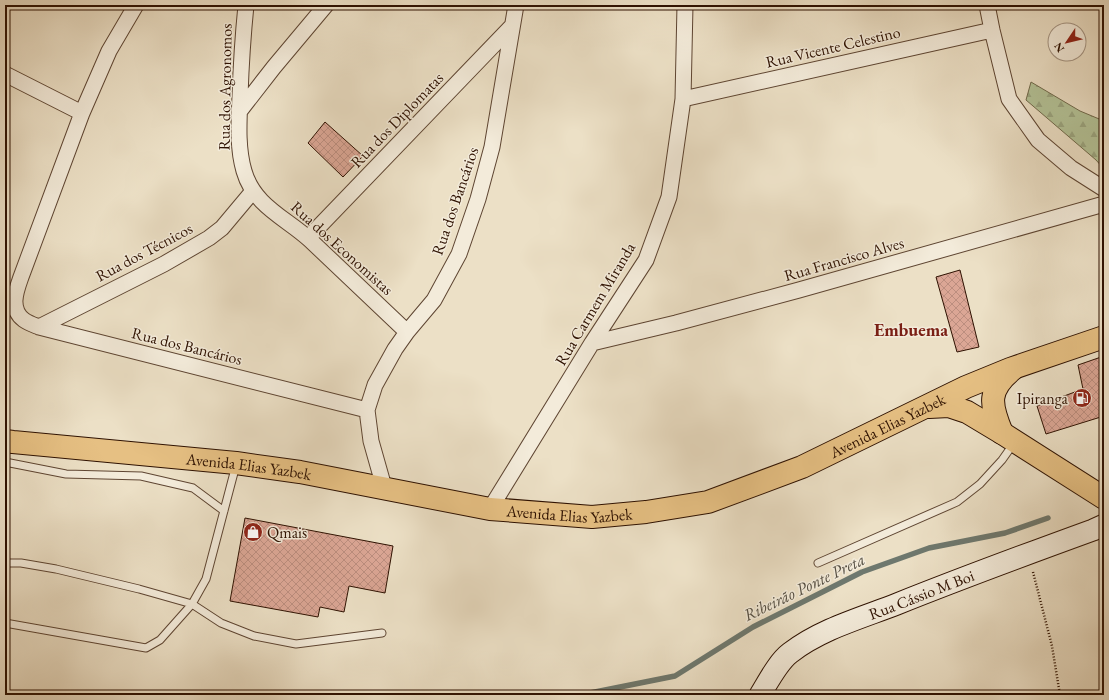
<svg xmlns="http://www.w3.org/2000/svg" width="1109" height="700" viewBox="0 0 1109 700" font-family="'EB Garamond',serif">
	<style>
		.forest { fill: url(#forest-firs); stroke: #716a4c }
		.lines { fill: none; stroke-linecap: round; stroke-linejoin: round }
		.stream { stroke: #6e786e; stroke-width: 5.5 }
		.building { fill: url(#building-cross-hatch); stroke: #2e1101 }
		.lane-casing { stroke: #5e4532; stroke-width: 9 }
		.street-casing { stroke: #5e4532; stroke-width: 17 }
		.secondary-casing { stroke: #2e1101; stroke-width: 23 }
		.primary-casing { stroke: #2e1101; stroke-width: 24 }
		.path { stroke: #2e1101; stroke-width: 2.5; stroke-dasharray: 1 2; stroke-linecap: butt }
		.lane { stroke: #f3ebda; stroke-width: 7 }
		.street { stroke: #f3ebda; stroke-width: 15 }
		.secondary { stroke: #f3ebda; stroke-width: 21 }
		.primary { stroke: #e6c083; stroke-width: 22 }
		.labels { text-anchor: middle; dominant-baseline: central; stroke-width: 3; stroke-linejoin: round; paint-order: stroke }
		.street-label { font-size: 16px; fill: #2e1101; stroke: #f3ebda }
		.poi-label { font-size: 16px; fill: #2e1101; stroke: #f3ebda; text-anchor: end }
		.water-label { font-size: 17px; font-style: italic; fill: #534d41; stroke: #f3ebda }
		.quarter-label { font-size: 18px; font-weight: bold; fill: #7a1f14; stroke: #f3ebda }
	</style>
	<defs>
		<pattern id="forest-firs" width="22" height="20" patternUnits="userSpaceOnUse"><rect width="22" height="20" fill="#b4c398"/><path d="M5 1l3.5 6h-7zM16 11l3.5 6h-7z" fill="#9ba681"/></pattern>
		<pattern id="building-cross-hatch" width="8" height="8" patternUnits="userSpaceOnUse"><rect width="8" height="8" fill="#dba695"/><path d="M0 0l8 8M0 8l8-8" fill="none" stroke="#bc8e7f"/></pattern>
	</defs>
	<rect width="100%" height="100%" fill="#ece0c6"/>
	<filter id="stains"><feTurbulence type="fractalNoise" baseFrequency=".005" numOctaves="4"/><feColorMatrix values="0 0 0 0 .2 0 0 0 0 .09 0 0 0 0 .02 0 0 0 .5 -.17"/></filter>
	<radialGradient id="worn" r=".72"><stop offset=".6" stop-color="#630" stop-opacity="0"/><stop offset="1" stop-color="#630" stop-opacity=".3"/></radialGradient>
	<path class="forest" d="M1031 82 1080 111 1104 121V169L1096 160 1026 100Z"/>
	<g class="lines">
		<path class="stream" d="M580 695 675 676 753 627 862 572 929 548 1005 533 1048 518"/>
	</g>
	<path class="building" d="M325 122 363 156 343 177 308 143Z
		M960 270 979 347 957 352 936 277Z
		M1104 356V416L1046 434 1037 406 1083 389 1078 365Z
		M245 518 393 546 385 593 349 586 344 612 320 607 318 617 230 601Z"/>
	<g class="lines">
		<defs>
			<path id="lane" d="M5 462 66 474 141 476 193 488 224 511
				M5 563H21L56 569 139 589 192 604 221 623 254 636 296 644 382 633
				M818 563 957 502 980 484 1002 460 1014 443
				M5 623 146 648 160 640 192 604 206 579 236 465"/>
			<path id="street" d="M136 5 109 51 82 113 21 277C16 291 9 309 24 320 28 323 34 325 39 327L367 410
				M246 5C243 35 241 66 240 96 239 121 237 147 244 171 254 206 286 218 310 240 343 271 375 302 407 332
				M987 5 992 30 1009 99 1038 140 1071 168 1104 189
				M5 74 82 113
				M683 99 992 30
				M239 112 274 67 326 5
				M308 238 512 26
				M39 327 164 264 209 238 222 228 253 191
				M592 343 676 323 799 290 1104 204
				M384 487 371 441 367 410 375 385 395 349 407 332 434 300 459 254 478 199 492 147 516 5
				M490 509 592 343 646 260 669 197 683 99 685 5"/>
			<g id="secondary">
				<path id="s1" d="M760 695C768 682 778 662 790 653 821 629 861 618 897 604 962 578 1027 554 1093 530L1104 525"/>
			</g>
			<g id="primary">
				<path d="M929 407 949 406 967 412 1002 433 1104 498"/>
				<path d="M1002 433C990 404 987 390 1013 369"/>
				<path id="s2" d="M5 441 13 442 236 463 300 472 490 509 592 517 646 512 708 502 802 467 966 387 1010 369 1104 337"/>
			</g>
		</defs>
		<use href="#lane" class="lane-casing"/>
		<use href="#street" class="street-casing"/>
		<use href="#secondary" class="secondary-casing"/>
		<use href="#primary" class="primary-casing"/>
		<path class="path" d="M1033 572 1052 646 1060 695"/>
		<use href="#lane" class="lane"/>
		<use href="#street" class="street"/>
		<use href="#secondary" class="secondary"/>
		<use href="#primary" class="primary"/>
	</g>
	<defs>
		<symbol id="fuel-disc" viewBox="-11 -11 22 22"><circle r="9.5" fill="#8f2418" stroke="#f3ebda"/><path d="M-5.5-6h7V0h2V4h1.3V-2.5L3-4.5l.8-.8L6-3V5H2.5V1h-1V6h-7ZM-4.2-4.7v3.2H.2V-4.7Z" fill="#fff"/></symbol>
		<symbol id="shop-disc" viewBox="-11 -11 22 22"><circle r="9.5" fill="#8f2418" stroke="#f3ebda"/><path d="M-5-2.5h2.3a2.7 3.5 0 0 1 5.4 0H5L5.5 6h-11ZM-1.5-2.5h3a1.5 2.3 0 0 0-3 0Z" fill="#fff"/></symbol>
	</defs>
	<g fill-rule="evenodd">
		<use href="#fuel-disc" x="1071" y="387" width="22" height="22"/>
		<use href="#shop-disc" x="242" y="521" width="22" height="22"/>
	</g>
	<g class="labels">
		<g class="street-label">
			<text transform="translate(833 47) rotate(-13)">Rua Vicente Celestino</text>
			<text transform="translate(225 87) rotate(-89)">Rua dos Agronomos</text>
			<text transform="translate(397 120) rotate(-46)">Rua dos Diplomatas</text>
			<text transform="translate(455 201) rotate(-71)">Rua dos Bancários</text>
			<text transform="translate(342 248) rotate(42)">Rua dos Economistas</text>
			<text transform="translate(144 252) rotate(-28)">Rua dos Técnicos</text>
			<text transform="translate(844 259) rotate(-16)">Rua Francisco Alves</text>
			<text transform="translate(595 304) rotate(-59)">Rua Carmem Miranda</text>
			<text transform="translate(187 346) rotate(14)">Rua dos Bancários</text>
			<text stroke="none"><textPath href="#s2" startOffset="905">Avenida Elias Yazbek</textPath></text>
			<text stroke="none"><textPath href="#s2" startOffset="245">Avenida Elias Yazbek</textPath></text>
			<text stroke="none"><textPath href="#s2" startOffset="570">Avenida Elias Yazbek</textPath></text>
			<text stroke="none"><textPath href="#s1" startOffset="196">Rua Cássio M Boi</textPath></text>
		</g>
		<g class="poi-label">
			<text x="1068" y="398">Ipiranga</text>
			<text x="267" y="532" text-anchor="start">Qmais</text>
		</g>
		<g class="water-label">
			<text transform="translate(804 587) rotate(-26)">Ribeirão Ponte Preta</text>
		</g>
		<g class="quarter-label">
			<text x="911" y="329">Embuema</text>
		</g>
	</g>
	<rect width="1109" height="700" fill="none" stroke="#ece0c6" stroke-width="20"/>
	<rect x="6" y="6" width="1097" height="688" fill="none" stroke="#2e1101" stroke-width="2"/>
	<rect x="10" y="10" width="1089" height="680" fill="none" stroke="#2e1101"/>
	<g transform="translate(1067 42) rotate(235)"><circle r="19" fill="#f3ebda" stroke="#a49483"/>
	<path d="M0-3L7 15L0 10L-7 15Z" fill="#8f2418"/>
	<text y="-6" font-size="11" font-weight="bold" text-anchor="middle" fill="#2e1101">N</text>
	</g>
	<rect width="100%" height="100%" filter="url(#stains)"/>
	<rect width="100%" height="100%" fill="url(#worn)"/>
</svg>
